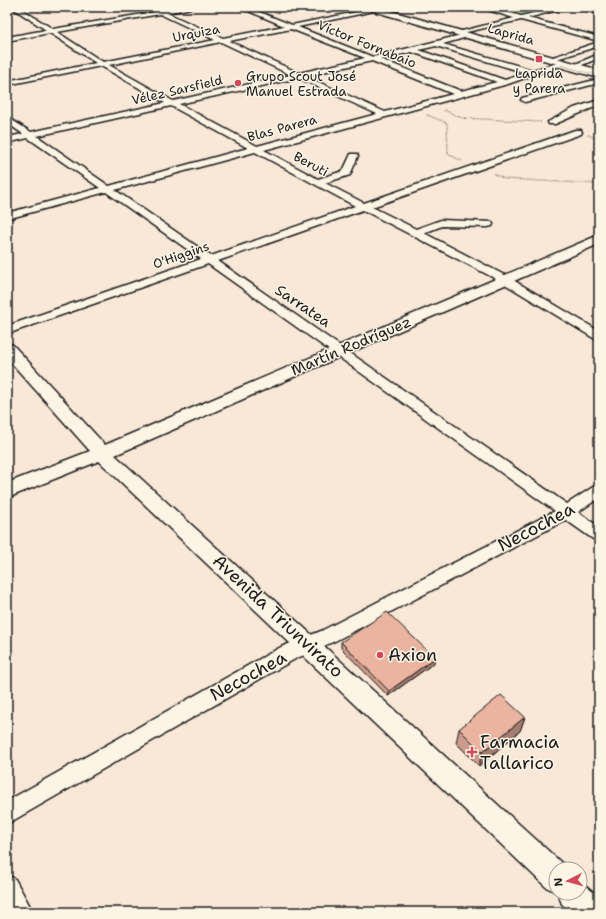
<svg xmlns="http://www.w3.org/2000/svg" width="606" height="919" viewBox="0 0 606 919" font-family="'Shantell Sans',sans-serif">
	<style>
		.green { fill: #b8eaab; stroke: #6a8364 }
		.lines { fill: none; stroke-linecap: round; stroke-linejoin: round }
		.service-casing { stroke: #1c1c1c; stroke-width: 3 }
		.minor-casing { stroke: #1c1c1c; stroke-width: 3 }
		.tertiary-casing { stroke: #1c1c1c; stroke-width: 3 }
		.path { stroke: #1c1c1c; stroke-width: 1.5; stroke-dasharray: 0.5 1.5; stroke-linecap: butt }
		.service { fill: #fcf5e5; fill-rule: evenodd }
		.minor { fill: #fcf5e5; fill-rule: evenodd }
		.tertiary { fill: #fcf5e5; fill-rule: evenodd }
		.wall { fill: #ca9b8a; stroke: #1c1c1c }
		.shaded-wall { fill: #a47e71; stroke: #1c1c1c }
		.building { fill: #ebb4a1; stroke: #1c1c1c }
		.poi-dot { fill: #d1495b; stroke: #fcf5e5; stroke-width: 1.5 }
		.labels { text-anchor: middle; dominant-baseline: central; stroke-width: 3; stroke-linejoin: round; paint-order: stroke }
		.far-street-label { font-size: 13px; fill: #1c1c1c; stroke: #fcf5e5 }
		.far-poi-label { font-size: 13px; fill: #1c1c1c; stroke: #fcf5e5 }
		.street-label { font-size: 15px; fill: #1c1c1c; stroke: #fcf5e5 }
		.near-street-label { font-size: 18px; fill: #1c1c1c; stroke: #fcf5e5 }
		.near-poi-label { font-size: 18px; fill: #1c1c1c; stroke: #fcf5e5; text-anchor: start }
	</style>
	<rect width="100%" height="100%" fill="#f9e8d7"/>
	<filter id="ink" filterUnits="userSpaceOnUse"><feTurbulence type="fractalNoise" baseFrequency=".025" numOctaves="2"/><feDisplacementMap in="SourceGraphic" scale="8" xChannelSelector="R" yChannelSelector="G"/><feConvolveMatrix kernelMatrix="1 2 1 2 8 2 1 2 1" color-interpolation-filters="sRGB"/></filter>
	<g filter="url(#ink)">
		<path class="green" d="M488 7H553L522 16Z"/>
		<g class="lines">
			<defs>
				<path id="service" d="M556 64 599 76V78L556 66Z"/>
				<path id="minor" d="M11 7H18L53 29 155 12 146 7H154L162 11 183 7H196L167 13 223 38 284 26 239 7H247L292 25 381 7H393L298 27 373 57 469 33 471 34V36L443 44 533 70 561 62H565V64L508 84 264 150 318 179 343 171 351 154H357L358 156 350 175 325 183 364 203 575 130H581L582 132 581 134 372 207 416 229 441 220 492 222 493 224 492 226 488 227 442 226 424 233 508 277 599 331V340L595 339 500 281 363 210 218 261 567 504 593 487 599 486V498L578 512 599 527V541L593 539 566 520 335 641 295 659 7 824V801L281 647 321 631 555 511 208 264 7 334V326L201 259 106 192 7 219V213L100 188 28 138 7 143V137L23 134 7 123V117L31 132 165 103 101 66 7 85V81L96 63 50 33 7 41V37L46 30ZM160 14 215 40 103 62 57 32ZM291 29 365 58 299 73 229 41ZM221 42 291 75 173 101 109 65ZM436 46 526 73 505 80 419 50ZM412 52 497 82 461 91 380 59ZM372 61 453 94 385 112 305 76ZM298 78 377 114 257 146 179 104ZM171 106 248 148 109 186 37 136ZM255 152 355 206 211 256 115 190Z
					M478 7H488L521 16 558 7H568L528 18 599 37V41L521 20 458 34V32L514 18Z
					M575 7H585L599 10V14Z
					M599 42V46L550 61 547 59Z
					M599 54V58L577 67H573L571 66Z
					M599 79V83L525 102 521 100 522 98Z
					M599 100V105L555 124H549L548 122 574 108Z
					M7 875 15 879 33 912H8Z"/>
				<path id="tertiary" d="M365 7H377L599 70V76L366 9Z
					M599 235V244L115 455 566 867 568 869H556V892L546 887 99 461 7 498V483L90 451 7 358V343L13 345 105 445Z
					M580 881 599 897V912H571L562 904 558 893H580Z"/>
			</defs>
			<use href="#service" class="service-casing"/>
			<use href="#minor" class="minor-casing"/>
			<use href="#tertiary" class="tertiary-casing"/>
			<path class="path" d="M444 110 462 118 541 122
				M427 115 447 123 448 154 462 161
				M588 135 599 139
				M494 174 505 179 599 184"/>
			<use href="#service" class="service"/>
			<use href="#minor" class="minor"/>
			<use href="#tertiary" class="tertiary"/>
		</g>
		<path class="wall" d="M341 642 434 663 388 696 341 648Z
			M525 717 520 731 479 766 456 743 459 729Z"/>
		<path class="shaded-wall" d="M435 658 434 663 388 696 389 691Z
			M525 717 520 731 479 766 482 752Z"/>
		<path class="building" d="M387 612 435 658 389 691 341 642Z
			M501 695 525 717 482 752 459 729Z"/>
	</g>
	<g class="poi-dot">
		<rect x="535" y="55" width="8" height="8" rx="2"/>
		<circle cx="238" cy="83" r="4"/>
		<circle cx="380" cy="655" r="4"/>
		<path d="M470 746h4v4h4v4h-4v4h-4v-4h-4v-4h4z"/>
	</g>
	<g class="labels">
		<g class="far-street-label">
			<text transform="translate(196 33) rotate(-11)">Urquiza</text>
			<text transform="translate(511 34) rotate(16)">Laprida</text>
			<text transform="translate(367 44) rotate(22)">Víctor Fornabaio</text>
			<text transform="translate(177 90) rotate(-13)">Vélez Sarsfield</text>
			<text transform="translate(282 128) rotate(-15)">Blas Parera</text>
			<text transform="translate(311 164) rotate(28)">Beruti</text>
			<text transform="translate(181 255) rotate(-19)">O'Higgins</text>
		</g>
		<g class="far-poi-label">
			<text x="539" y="73">Laprida<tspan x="539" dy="15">y Parera</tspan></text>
			<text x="246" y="76" text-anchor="start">Grupo Scout José<tspan x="246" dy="15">Manuel Estrada</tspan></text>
		</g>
		<g class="street-label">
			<text transform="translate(303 306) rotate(34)">Sarratea</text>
			<text transform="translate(351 346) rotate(-23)">Martín Rodríguez</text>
		</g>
		<g class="near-street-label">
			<text transform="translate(536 527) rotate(-28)">Necochea</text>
			<text transform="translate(278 616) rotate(43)">Avenida Triunvirato</text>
			<text transform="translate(248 676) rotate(-29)">Necochea</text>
		</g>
		<g class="near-poi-label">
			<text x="388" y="655">Axion</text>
			<text x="480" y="742">Farmacia<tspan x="480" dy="21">Tallarico</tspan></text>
		</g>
	</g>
	<rect width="606" height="919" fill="none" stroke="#fcf5e5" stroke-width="24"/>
	<rect x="12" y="12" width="582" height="895" fill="none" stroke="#1c1c1c" stroke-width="1.5" filter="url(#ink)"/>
	<g transform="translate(568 881) rotate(264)"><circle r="19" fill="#fcf5e5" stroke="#a29e95"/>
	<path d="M0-3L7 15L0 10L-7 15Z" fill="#d1495b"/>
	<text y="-6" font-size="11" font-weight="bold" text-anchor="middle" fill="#1c1c1c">N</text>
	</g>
</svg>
